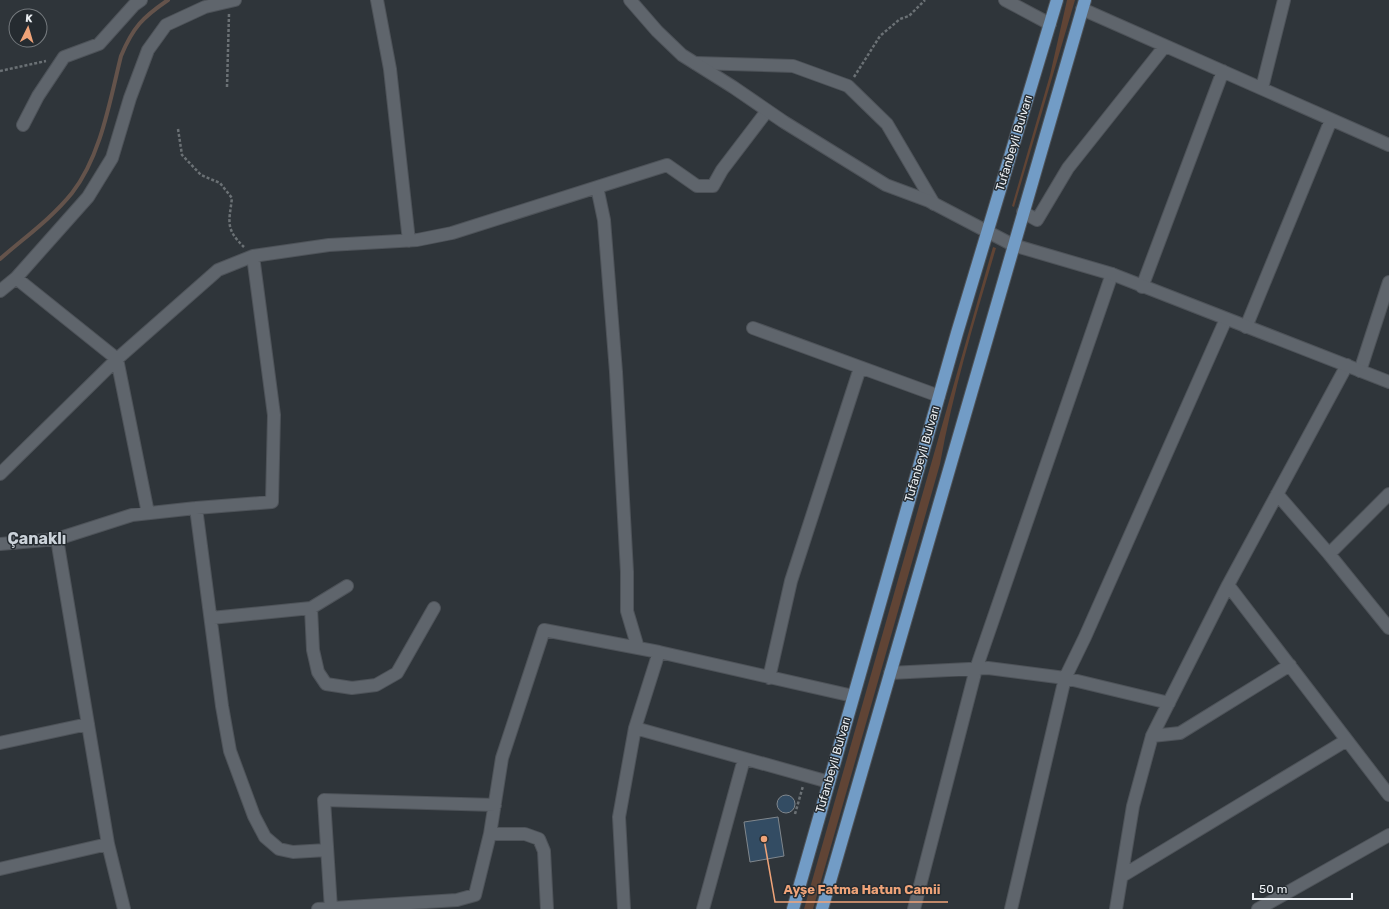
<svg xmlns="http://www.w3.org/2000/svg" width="1389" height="909" viewBox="0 0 1389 909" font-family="Rubik,sans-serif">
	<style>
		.green { fill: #604435 }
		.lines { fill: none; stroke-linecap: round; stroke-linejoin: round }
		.stream { stroke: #64534b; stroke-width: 4 }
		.building { fill: #334c63; stroke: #80878d }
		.minor-casing { stroke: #4e5359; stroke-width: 14 }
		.tertiary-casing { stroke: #4e5359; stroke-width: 14 }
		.trunk-casing { stroke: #4e5359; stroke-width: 14 }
		.path { stroke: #6b7175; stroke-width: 2.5; stroke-dasharray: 3 2; stroke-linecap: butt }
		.minor { stroke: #5f656c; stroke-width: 12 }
		.tertiary { stroke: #5f656c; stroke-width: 12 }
		.trunk { stroke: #729cc6; stroke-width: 12 }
		.labels { text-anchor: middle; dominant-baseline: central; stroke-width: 3; stroke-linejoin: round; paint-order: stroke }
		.street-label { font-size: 12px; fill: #ecf0f4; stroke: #252b30 }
		.district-label { font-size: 16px; font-weight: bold; fill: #ccd3da; stroke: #252b30 }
		.leader { fill: none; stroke: #efa378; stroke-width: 1.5 }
		.callout-dot { fill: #efa378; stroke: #252b30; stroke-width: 1.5 }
		.callout-label { font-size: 13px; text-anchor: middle; font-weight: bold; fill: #efa378; stroke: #252b30; stroke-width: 3; stroke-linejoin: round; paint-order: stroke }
	</style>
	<rect width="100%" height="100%" fill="#2f353a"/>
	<path class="green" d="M1067 0H1075L1014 207 1012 206 1050 75Z
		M993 247 996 248C975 319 953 391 940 464L813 909H804Z"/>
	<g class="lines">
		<path class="stream" d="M0 259C24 238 52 218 72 193 101 156 110 100 121 56 133 27 143 17 168 0"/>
	</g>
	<path class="building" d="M777 804a9 9 0 1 1 18 0a9 9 0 1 1-18 0Z
		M778 817 784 856 750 862 744 822Z"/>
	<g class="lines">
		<defs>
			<path id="minor" d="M377 0 390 69 409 241
				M1005 0 1050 24
				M1082 9 1389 145
				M695 63 793 66 848 86 887 124 934 204
				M1262 88 1284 0
				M23 125 38 96 64 57 99 44 134 5 141 0
				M597 187 604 220 616 372 627 572V611L638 648
				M1023 212 1037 220 1068 168 1165 46
				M16 278 117 359 148 513
				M1142 287 1223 71
				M0 291 16 278 88 197 112 158 130 98 148 50 166 25 205 7 235 0
				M1246 327 1331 120
				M753 328 939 396
				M1360 371 1389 282
				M0 474 117 359 218 270 253 256 329 245 417 240 452 233 667 165 697 186H713L722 170 767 111
				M1277 494 1329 554 1389 628
				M196 508 222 706 230 751 254 816 265 837 279 849 293 852 327 850
				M57 539 108 844 124 909
				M0 544 57 539 132 515 196 508 272 502 274 415 253 256
				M1329 554 1389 494
				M1228 585 1389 795
				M311 608 313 650 318 672 326 684 352 688 376 685 397 673 434 608
				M211 618 311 608 347 586
				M890 673 988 668 1065 678 1169 703
				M769 678 791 581 860 368
				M635 728 829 782
				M1152 736 1180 733 1290 665
				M0 743 88 724
				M490 834H525L539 839 544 851 547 909
				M0 869 108 844
				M1122 876 1347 740
				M318 909 457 900 475 895 490 834 502 758 544 630 659 652 853 696
				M331 909 324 800 495 805
				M624 909 619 817 635 728 659 652
				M703 909 744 759
				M914 909 976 669 1112 274
				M1011 909 1065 678 1085 637 1226 319
				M1116 909 1133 806 1152 736 1228 585 1347 365
				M1258 909 1389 835"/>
			<path id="tertiary" d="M630 0 657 31 682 55 733 87 784 122 886 185 929 201 1013 245 1112 274 1389 382"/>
			<path id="trunk" d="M793 909 957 333 1057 0
				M822 909 1085 0"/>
		</defs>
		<use href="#minor" class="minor-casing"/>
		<use href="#tertiary" class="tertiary-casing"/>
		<use href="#trunk" class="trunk-casing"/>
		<path class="path" d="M0 71 46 61
			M854 77 880 36 900 19 909 16 925 0
			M227 87 229 14
			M178 129 182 155 201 175 220 183 232 198C229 222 225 229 244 247
			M795 814 803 786"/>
		<use href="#minor" class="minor"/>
		<use href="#tertiary" class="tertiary"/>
		<use href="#trunk" class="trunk"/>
	</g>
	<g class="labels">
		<g class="street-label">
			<text transform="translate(1014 143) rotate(-73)">Tufanbeyli Bulvarı</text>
			<text transform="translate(922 454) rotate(-74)">Tufanbeyli Bulvarı</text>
			<text transform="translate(833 765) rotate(-74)">Tufanbeyli Bulvarı</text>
		</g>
		<g class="district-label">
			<text x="37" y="538">Çanaklı</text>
		</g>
	</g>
	<path class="leader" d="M764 839L775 902H948"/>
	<circle class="callout-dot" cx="764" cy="839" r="4"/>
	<g class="callout-label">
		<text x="862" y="894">Ayşe Fatma Hatun Camii</text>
	</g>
	<g transform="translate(28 28) rotate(5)"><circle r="19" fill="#252b30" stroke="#757a7e"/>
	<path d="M0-3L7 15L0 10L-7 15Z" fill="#efa378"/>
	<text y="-6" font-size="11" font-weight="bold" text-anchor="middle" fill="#ecf0f4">K</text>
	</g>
	<path d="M1253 893v6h99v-6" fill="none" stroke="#ecf0f4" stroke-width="2"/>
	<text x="1259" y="893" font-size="12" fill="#ecf0f4" stroke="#252b30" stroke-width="3" paint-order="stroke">50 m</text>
</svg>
